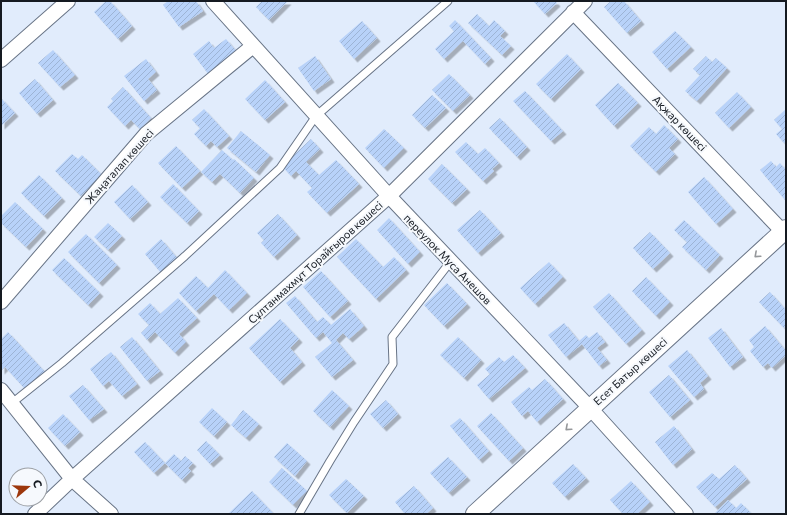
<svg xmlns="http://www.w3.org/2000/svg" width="787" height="515" viewBox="0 0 787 515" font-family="Commissioner,sans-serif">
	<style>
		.building { fill: url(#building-hatch); filter: url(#shadow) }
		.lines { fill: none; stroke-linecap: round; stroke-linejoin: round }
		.service-casing { stroke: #687486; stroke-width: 9 }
		.minor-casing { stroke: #687486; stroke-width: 16 }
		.tertiary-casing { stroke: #687486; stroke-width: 20 }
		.service { stroke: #fff; stroke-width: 7 }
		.minor { stroke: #fff; stroke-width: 14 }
		.tertiary { stroke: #fff; stroke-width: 18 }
		.oneway { stroke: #96989b }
		.labels { text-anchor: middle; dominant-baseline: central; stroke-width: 4; stroke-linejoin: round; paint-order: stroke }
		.street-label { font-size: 11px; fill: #151a21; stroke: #f6f9fd }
	</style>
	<defs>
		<pattern id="building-hatch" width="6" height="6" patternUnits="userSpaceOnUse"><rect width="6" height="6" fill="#b8d2f9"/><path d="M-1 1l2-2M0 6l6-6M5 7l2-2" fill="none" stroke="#9db4d5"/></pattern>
		<filter id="shadow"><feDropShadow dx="3.5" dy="3.5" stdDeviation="0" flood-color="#0004"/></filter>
	</defs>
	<rect width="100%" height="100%" fill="#e1ecfc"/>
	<path class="building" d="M106 1H110L132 26 118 39 94 12Z
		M168 1H196L203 11 179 27 163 5Z
		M262 1H288L269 20 256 7Z
		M533 1H555L557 3 545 14Z
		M611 1H624L641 21 627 33 604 7Z
		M477 14 489 26 494 20 505 31 500 36 511 46 502 55 468 23Z
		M455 20 491 58 485 64 463 41 444 59 435 49 454 31 449 26Z
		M362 21 377 38 354 59 339 41Z
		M675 31 691 47 667 69 652 52Z
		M226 39 237 52 209 75 193 54 209 41 214 48Z
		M53 50 75 75 60 87 38 63Z
		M567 54 581 69 551 99 536 84Z
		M315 56 331 79 314 91 298 68Z
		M706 56 712 62 716 58 727 68 697 101 685 91 700 75 693 69Z
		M146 59 156 72 148 79 157 90 144 101 124 76Z
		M449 74 470 95 453 111 432 90Z
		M35 79 53 100 37 114 19 93Z
		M265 80 285 102 265 120 245 99Z
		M618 83 638 103 614 126 595 105Z
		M123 87 151 118 140 129 131 120 125 126 107 107 113 101 111 99Z
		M525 91 563 131 551 141 513 101Z
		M737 92 751 107 729 128 715 113Z
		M432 95 446 108 425 128 412 115Z
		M1 98 15 113 1 126Z
		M204 109 229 136 217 147 211 141 206 146 194 134 200 128 192 120Z
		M786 109V141L784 143 776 134 782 129 774 120Z
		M500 118 527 147 517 157 489 128Z
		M664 125 678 139 669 148 675 154 656 172 630 146 649 127 656 134Z
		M384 129 404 148 384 168 365 148Z
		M241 131 270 155 256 172 227 148Z
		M311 139 320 149 306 162 319 175 336 160 359 184 327 213 307 192 312 188 296 171 291 176 282 166Z
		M466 142 478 154 485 148 499 163 492 169 494 171 483 181 455 152Z
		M176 146 200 171 182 188 158 163Z
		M222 150 233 160 234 159 254 178 240 193 220 174 212 182 201 172Z
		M72 154 78 159 82 155 102 175 81 196 55 171Z
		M771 161 776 167 780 163 786 170V177H785L786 179V199L785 200 760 170Z
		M442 164 467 189 452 203 428 179Z
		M39 175 62 198 44 216 21 193Z
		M704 177 733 209 716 224 688 192Z
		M173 184 199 211 187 223 160 197Z
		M132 185 148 202 130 219 114 202Z
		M15 202 43 229 26 247 1 223V216Z
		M480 210 501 233 478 253 457 230Z
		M278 214 297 235 274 257 261 243 264 240 257 233Z
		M389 218 420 252 408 264 377 230Z
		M684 220 720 255 706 270 682 247 687 242 674 230Z
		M108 223 122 236 108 250 94 237Z
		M650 232 670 253 653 269 633 248Z
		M86 234 117 265 99 283 68 252Z
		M161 239 178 259 162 274 145 254Z
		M356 239 383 267 394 257 406 270 376 299 337 257Z
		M64 258 100 293 88 305 52 270Z
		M549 262 563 277 535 304 520 288Z
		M225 270 247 293 229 310 214 294 196 311 179 293 196 276 208 288Z
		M321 271 348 301 330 317 303 287Z
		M646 277 670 302 656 316 632 291Z
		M447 283 467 304 444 326 424 305Z
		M770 292 786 310V325L784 328 759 302Z
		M609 293 642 330 626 344 593 307Z
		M295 296 317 322 323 317 331 325 350 309 364 326 349 339 343 333 336 340 353 360 332 377 315 357 332 343 323 332 316 338 286 303Z
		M178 298 197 318 179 334 186 342 175 353 155 332 147 340 141 333 149 325 138 314 150 303 160 314Z
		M280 319 299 339 290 348 302 362 280 382 249 348Z
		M564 323 579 341 586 335 589 338 597 332 605 342 597 348 607 360 599 366 582 344 566 357 548 335Z
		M765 326 786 351V355L772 368 768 363 763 367 750 351 754 347 749 340Z
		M721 328 743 357 730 367 708 338Z
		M8 332 45 372 26 390 5 367 1 371V339Z
		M132 337 160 371 147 381 120 347Z
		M458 337 481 360 464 378 440 355Z
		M687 350 708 376 700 383 704 389 694 397 668 366Z
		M111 352 137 384 122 396 109 381 103 386 90 369Z
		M513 355 525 368 489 399 477 385 490 374 485 369 499 357 504 362Z
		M669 375 690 400 670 417 649 392Z
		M545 379 563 399 537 422 528 411 522 416 511 402 529 387 532 390Z
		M83 385 104 409 89 420 69 396Z
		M332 390 349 406 330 427 313 411Z
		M386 400 398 414 383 428 370 414Z
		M212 408 227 422 214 436 199 422Z
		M243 410 259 424 246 438 231 425Z
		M491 413 523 448 509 461 477 426Z
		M63 414 80 432 65 446 48 428Z
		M460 418 489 451 479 460 450 426Z
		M674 426 692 449 673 465 655 442Z
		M206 441 220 455 210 464 197 450Z
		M145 442 165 463 154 473 134 452Z
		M287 443 307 461 295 476 274 457Z
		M174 454 181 461 185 456 193 463 188 468 191 471 182 480 165 463Z
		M448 457 467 477 449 493 430 473Z
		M573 464 586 478 565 497 552 483Z
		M735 465 747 479 715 507 696 487 712 473 719 479Z
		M282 468 307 491 293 505 269 482Z
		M346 479 364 496 347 513 329 495Z
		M631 481 650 502 637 514H623L610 500Z
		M414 486 433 508 426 514H405L395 502Z
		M252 491 274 514H228Z
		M728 500 736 508 741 503 752 514H714Z"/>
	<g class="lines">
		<defs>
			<path id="service" d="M12 403 62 363 185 256 280 168 316 116 448 1
				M299 514 330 461 354 422 393 364 392 337 451 261"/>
			<path id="minor" d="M213 1 389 196 590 408 686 514
				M573 12 786 235
				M1 60 68 1
				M1 302 146 134 253 46
				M1 390 72 479 111 514
				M35 514 72 479 389 196 585 1"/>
			<path id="tertiary" d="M475 514 786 229"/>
		</defs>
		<use href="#service" class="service-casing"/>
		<use href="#minor" class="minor-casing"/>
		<use href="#tertiary" class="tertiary-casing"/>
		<use href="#service" class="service"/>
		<use href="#minor" class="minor"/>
		<use href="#tertiary" class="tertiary"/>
	</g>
	<defs><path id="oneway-chevron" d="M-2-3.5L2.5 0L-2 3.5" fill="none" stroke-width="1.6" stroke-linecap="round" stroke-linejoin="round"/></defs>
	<g class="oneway">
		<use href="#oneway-chevron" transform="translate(757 255) rotate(138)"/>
		<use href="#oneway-chevron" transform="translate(568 428) rotate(138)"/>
	</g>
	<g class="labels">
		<g class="street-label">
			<text transform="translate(680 123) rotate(46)">Ақжар көшесі</text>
			<text transform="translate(119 166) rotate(-48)">Жаңаталап көшесі</text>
			<text transform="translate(448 259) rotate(46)">переулок Муса Анешов</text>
			<text transform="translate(315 262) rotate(-42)">Сұлтанмахмұт Торайғыров көшесі</text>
			<text transform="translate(630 371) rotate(-42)">Есет Батыр көшесі</text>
		</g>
	</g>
	<rect width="787" height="515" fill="none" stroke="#151a21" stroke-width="4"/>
	<g transform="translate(28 487) rotate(71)"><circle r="19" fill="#f6f9fd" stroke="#9ca0a5"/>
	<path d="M0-3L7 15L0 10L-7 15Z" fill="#9d370c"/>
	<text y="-6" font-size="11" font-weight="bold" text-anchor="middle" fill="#151a21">С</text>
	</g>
</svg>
